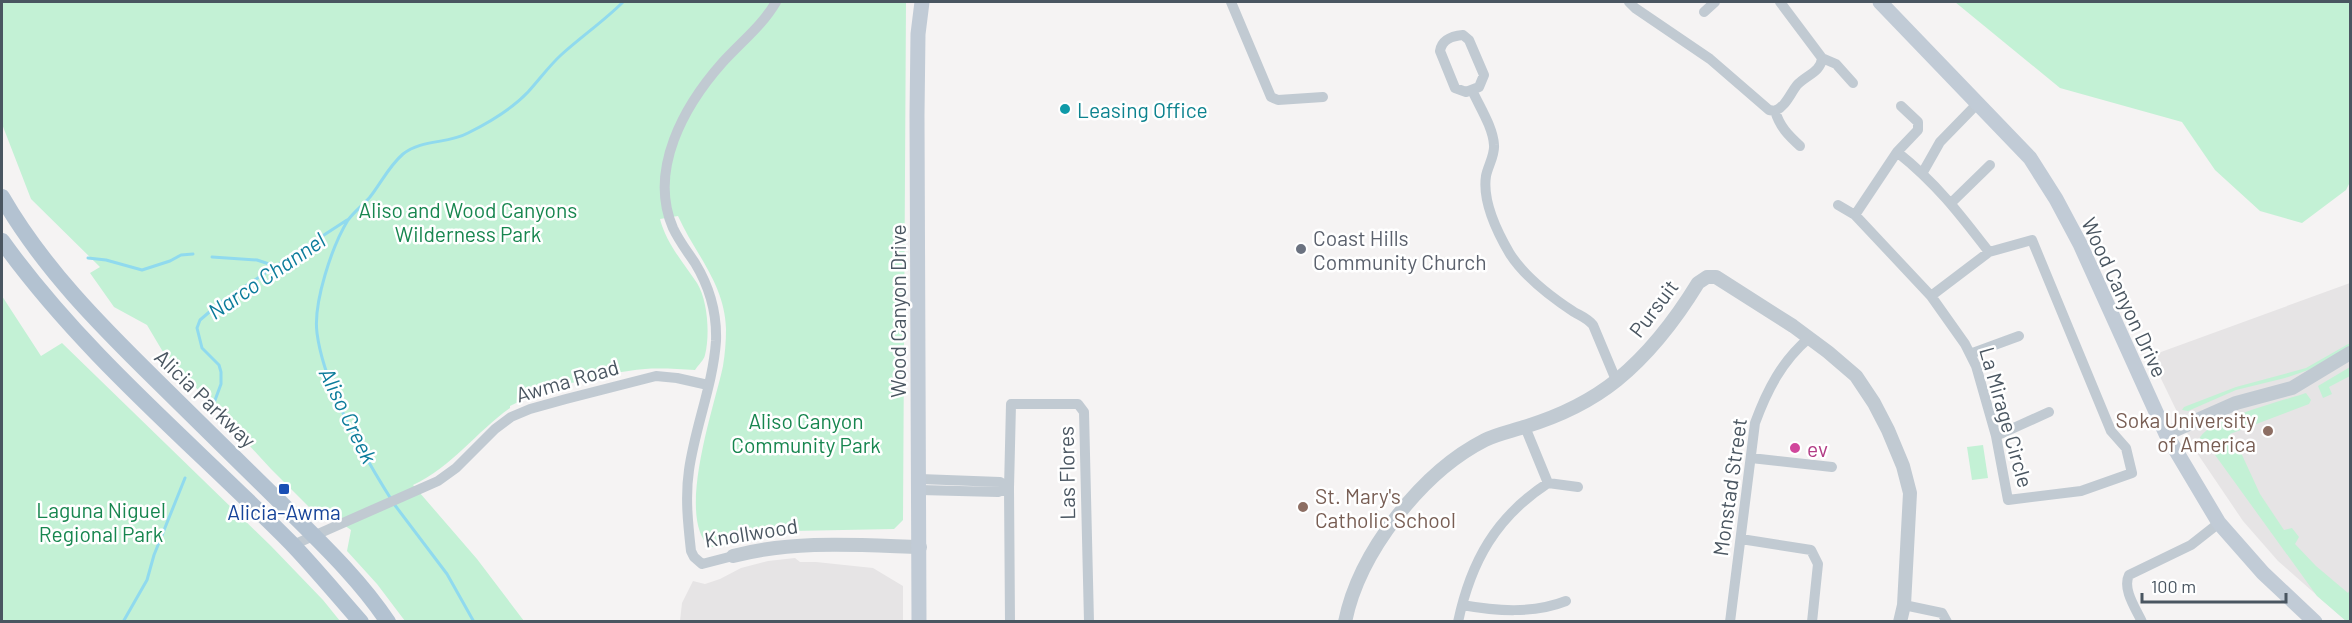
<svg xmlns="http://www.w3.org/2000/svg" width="2352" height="623" viewBox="0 0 2352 623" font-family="Barlow,sans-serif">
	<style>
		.education { fill: #e6e4e5 }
		.green { fill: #c3f1d5 }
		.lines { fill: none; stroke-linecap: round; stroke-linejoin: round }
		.stream { stroke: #90daee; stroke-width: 3 }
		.minor { stroke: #c1cad2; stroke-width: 10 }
		.tertiary { stroke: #c1cad2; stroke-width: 14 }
		.secondary { stroke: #c1cbd6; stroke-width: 15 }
		.primary { stroke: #b3c2d1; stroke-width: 16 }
		.culture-dot { fill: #0f9aa8; stroke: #fff; stroke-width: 2 }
		.worship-dot { fill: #6b7280; stroke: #fff; stroke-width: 2 }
		.education-dot { fill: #8d6e63; stroke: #fff; stroke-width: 2 }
		.hotel-dot { fill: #d1479c; stroke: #fff; stroke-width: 2 }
		.transit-dot { fill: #1a4fb4; stroke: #fff; stroke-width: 2 }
		.labels { text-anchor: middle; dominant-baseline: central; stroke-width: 5; stroke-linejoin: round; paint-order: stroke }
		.culture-label { font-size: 21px; fill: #0d838f; stroke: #fff; text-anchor: start }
		.park-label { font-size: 21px; fill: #17864f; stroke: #fff }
		.worship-label { font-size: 21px; fill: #5b616d; stroke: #fff; text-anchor: start }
		.street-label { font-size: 21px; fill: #4a5661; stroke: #fff }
		.education-label { font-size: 21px; fill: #785e54; stroke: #fff; text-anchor: end }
		.hotel-label { font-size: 21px; fill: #b23c85; stroke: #fff; text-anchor: start }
		.transit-label { font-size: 21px; fill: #164399; stroke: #fff }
		.water-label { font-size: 22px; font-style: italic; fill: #0c7c9b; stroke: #fff }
	</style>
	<rect width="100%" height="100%" fill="#f5f3f3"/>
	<path class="education" d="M2350 283V621H2346L2278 561 2243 521 2197 453 2150 356Z
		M795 558 800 562H816L873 568 903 586V621H680L682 603 693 581 705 584 720 579 741 568 768 561Z"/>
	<path class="green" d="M2 2H906L903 520 894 529 792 531 767 533 718 547H710C675 518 715 405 723 366 725 354 726 341 726 329 725 284 695 254 678 216L660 219C666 243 683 262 697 283 708 301 710 335 705 355 704 360 698 365 695 370 679 369 659 368 645 369 602 373 548 387 510 406V408C476 432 452 467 413 485L477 559 524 621H405L377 584 347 551 351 530 330 515 314 512 271 469 163 352 147 325 114 307 90 273 100 267 31 199 2 124Z
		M1955 2H2350V182L2346 190 2302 223 2260 211 2215 170 2182 122 2060 88Z
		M2 296 41 356 62 343 271 546 323 600 340 621H2Z
		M2350 343V347L2317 367 2285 378 2236 390 2188 411 2182 410 2184 407 2236 387 2306 368Z
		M2350 367V376L2329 387 2332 394 2323 398 2318 386Z
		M2306 393 2311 400 2309 404 2230 434 2233 444H2237L2260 494 2284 530 2292 528 2299 537 2295 544 2316 566 2348 593 2350 589V621H2346L2317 596 2210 448 2199 440C2204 420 2286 400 2306 393Z
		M1983 445 1988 478 1972 480 1967 447Z"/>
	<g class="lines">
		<path class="stream" d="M212 257 257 260 275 266
			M88 258 106 260 142 270 170 261 181 255 193 254
			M214 403 221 384V372L219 365 202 348 197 328 200 320 221 302 347 220
			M391 499C362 453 324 387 317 333 313 303 332 246 348 220 354 212 363 205 370 197 381 183 389 166 403 154 422 139 448 144 468 133 488 123 512 109 528 92 539 80 549 66 561 55 582 36 604 21 623 2
			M394 504 447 574 474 622
			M123 622 147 580 154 555 185 478"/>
		<path class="minor" d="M1231 2 1271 97 1278 100 1323 97
			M1629 2 1635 8 1710 59 1769 110 1775 111C1786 106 1790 94 1797 85 1806 75 1821 72 1822 58L1780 2
			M1704 12 1715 2
			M1463 35 1469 40 1484 75 1479 87 1466 92 1455 88 1440 51C1442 39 1452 36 1463 35Z
			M1822 58 1836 64 1853 83
			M1472 90C1479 106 1493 127 1494 145 1495 155 1488 166 1486 176 1482 202 1497 232 1510 254 1525 277 1551 297 1574 312 1581 316 1587 318 1593 325L1616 380
			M1775 111C1780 127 1788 135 1800 146
			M1897 152 1918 130V122L1901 106
			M1923 172 1940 142 1978 103
			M1951 203 1990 165
			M1838 205 1855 215 1931 296 1965 344 1976 366 1996 436 2008 500 2081 491 2132 473 2126 448 2111 431 2032 240 1989 252 1931 296
			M1855 215 1897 152C1936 183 1959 213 1989 252
			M1970 354 2019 336
			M1996 436 2049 412
			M1751 458 1832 467
			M920 479 1000 482 1009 488
			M1548 483 1578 487
			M920 490 998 492 1009 488
			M1741 539 1811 550 1818 564 1812 622
			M293 545 438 481 456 468 495 429 511 417 530 409 566 399 656 376 677 378 708 385
			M733 556 702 564 694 557 691 551C688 524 685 497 689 470 695 427 713 385 716 341 717 313 709 286 695 263 687 251 679 241 673 228 648 170 684 106 722 63 741 42 762 26 776 2
			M1462 605C1496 611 1533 614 1566 601
			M1904 605 1942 613 1947 622
			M1010 622 1009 488 1011 404H1078L1084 412 1089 622
			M1458 622C1471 561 1496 517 1548 483L1525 427
			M1730 622 1755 423C1767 390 1782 361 1809 338
			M2142 622C2136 609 2122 589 2129 575L2191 545 2219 523"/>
		<path class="tertiary" d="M2166 434 2236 403 2292 388 2350 353
			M733 556C794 540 857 545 920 547
			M1345 622C1359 552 1422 472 1485 440 1497 434 1512 431 1524 427 1557 417 1591 401 1617 380 1650 353 1676 319 1698 283L1707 277H1716L1793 326 1828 352 1856 376 1874 403 1888 430 1903 466 1910 493 1904 605 1900 622"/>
		<path class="secondary" d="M1880 2 2030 158 2056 199 2080 244 2166 434 2219 523 2263 573 2315 622
			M919 622 917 115 918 34 922 2"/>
		<path class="primary" d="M2 197C43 268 100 325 157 381 199 422 240 463 281 503 318 540 359 578 388 622
			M2 241C84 355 193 444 291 543 315 568 338 596 361 622"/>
	</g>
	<circle class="culture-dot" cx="1065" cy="109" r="6"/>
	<circle class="worship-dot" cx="1301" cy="249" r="6"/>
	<g class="education-dot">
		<circle cx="2268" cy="431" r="6"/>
		<circle cx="1303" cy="507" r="6"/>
	</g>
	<circle class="hotel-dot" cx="1795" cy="448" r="6"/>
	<rect class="transit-dot" x="278" y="483" width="12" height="12" rx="3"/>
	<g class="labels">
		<g class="culture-label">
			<text x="1077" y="109">Leasing Office</text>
		</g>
		<g class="park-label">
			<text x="468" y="209">Aliso and Wood Canyons<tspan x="468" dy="24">Wilderness Park</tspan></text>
			<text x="806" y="420">Aliso Canyon<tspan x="806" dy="24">Community Park</tspan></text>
			<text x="101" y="509">Laguna Niguel<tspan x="101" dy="24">Regional Park</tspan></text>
		</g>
		<g class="worship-label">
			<text x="1313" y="237">Coast Hills<tspan x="1313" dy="24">Community Church</tspan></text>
		</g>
		<g class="street-label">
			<text transform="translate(2125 297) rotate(65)">Wood Canyon Drive</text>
			<text transform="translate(1653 308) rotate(-53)">Pursuit</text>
			<text transform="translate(897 311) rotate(-90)">Wood Canyon Drive</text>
			<text transform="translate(567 380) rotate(-16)">Awma Road</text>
			<text transform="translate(206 398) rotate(44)">Alicia Parkway</text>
			<text transform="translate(2007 417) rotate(74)">La Mirage Circle</text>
			<text transform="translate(1066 473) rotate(-91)">Las Flores</text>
			<text transform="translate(1729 487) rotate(-82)">Monstad Street</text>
			<text transform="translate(751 532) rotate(-9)">Knollwood</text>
		</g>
		<g class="education-label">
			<text x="2256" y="419">Soka University<tspan x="2256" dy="24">of America</tspan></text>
			<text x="1315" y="495" text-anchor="start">St. Mary's<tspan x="1315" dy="24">Catholic School</tspan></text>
		</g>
		<g class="hotel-label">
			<text x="1807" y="448">ev</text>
		</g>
		<g class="transit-label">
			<text x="284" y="511">Alicia-Awma</text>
		</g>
		<g class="water-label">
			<text transform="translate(266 275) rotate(-34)">Narco Channel</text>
			<text transform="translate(349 415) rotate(64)">Aliso Creek</text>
		</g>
	</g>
	<rect width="2352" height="623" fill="none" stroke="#4a5661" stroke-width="6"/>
	<path d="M2142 593v9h144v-9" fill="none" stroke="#4a5661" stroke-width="3"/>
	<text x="2151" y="593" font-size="18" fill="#4a5661" stroke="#ffffff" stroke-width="4.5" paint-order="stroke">100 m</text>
</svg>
